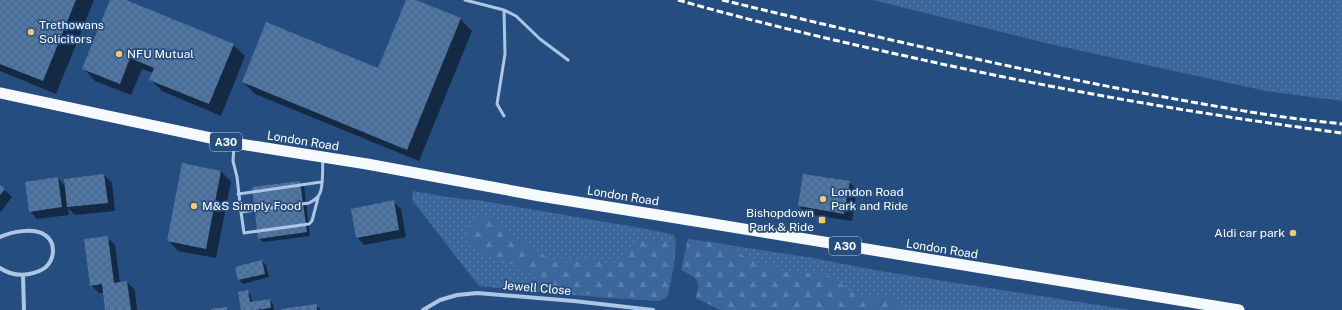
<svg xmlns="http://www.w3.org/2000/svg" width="1342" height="310" viewBox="0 0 1342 310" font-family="'Public Sans',sans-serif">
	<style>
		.grass { fill: url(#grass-dots) }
		.forest { fill: url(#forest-firs) }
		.shadow { fill: #0007 }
		.building { fill: url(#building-cross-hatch) }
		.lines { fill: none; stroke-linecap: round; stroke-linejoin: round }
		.service { stroke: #adc6e6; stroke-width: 3 }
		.minor { stroke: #adc6e6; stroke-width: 4 }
		.trunk { stroke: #f6fafe; stroke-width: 11 }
		.rail { stroke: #fff; stroke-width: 3; stroke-dasharray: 7 3; stroke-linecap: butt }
		.poi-dot { fill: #eecb73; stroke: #264d7f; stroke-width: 1.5 }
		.labels { text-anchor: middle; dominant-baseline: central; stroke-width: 3.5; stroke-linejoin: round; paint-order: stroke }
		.shield { fill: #264d7f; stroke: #becad9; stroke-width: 1 }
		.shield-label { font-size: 11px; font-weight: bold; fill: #fff }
		.poi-label { font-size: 12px; fill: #fff; stroke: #264d7f; text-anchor: start }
		.street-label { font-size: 12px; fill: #fff; stroke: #264d7f }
	</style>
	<defs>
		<pattern id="grass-dots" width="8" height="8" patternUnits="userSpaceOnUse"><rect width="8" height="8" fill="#3b679c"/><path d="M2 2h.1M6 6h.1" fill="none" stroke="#587eab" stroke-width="1.8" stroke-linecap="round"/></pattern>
		<pattern id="forest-firs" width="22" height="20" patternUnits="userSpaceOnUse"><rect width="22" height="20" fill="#3b679c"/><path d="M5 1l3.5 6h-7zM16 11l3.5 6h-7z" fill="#587eab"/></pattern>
		<pattern id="building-cross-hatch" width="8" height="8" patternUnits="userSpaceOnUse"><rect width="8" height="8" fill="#4f77a8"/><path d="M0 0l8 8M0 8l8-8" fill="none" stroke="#4e627a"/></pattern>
	</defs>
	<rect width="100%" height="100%" fill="#264d7f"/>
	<path class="grass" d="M873 0H1342V101L1266 91 1050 44Z
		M413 191 460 199 477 200 652 230 674 235C679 251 671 278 668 295L665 298 659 301 556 294 479 286 412 200Z
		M688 239 813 258 880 271 1130 310H724L719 309 696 298 702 275Z"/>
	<path class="forest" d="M483 217 491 218 500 224 513 237 552 260 563 262 587 259 610 263 617 261 636 245 644 242 657 239 667 240 676 239 674 260 668 295 665 298 659 301 598 297 545 283 518 267 479 251 470 246 467 239V232L468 227 474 220Z
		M688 239 726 244 736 252 745 257 785 271 821 274 832 277 851 292 864 297H875L883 295 891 296 900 303 903 310H724L719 309 696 298C701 279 698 279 681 270Z"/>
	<path class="shadow" d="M0 0H94L56 94 0 71Z
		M111 0H124L233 45 245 56 221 116 162 91 150 79 153 73 142 69 131 95 95 81 84 69Z
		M407 0H414L460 19 472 31 419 161 255 94 243 82 379 69Z
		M221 171 231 182 216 258 178 251 168 240Z
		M104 175 112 183 115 211 75 215 68 208 69 215 37 219 30 211 58 178 65 186Z
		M300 182 304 186 310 236 263 242 259 238Z
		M849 182 857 190 852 221 807 214 799 206Z
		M0 186 12 197 0 213Z
		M393 202 401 209 406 237 364 245 357 237Z
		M107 237 115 245 120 283 127 282 135 290 137 310H106L104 293H99L91 285Z
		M262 261 266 265 269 277 243 284 239 280 236 268Z
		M247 291 251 295 252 303 269 300 273 304 274 310H242Z
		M316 305 321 310H281Z"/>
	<path class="building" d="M0 0H76L43 81 0 64Z
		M110 0H126L234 44 209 104 149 80 154 68 130 58 120 84 82 69Z
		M406 0H416L461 18 407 150 242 82 266 22 378 68Z
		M182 163 221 171 206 249 167 241Z
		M104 174 108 203 67 207 64 179Z
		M803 174 850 181 844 214 798 206Z
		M58 177 62 207 29 212 25 182Z
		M300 181 307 232 258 239 252 187Z
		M0 185 5 189 0 195Z
		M394 200 399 230 356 238 351 209Z
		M108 236 114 283 127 281 131 310H105L102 284 90 286 84 239Z
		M262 260 265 274 238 280 235 267Z
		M248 290 250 302 270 299 271 308 255 310H241L238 292Z
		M317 304V310H281V309Z
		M227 307V310H210V309Z"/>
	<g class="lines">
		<path class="service" d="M465 0 504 10 516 16 540 39 568 60
			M504 116 497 104 505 54 504 10
			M234 145 233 161 237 177 241 212 309 203C313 201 317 199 319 195 324 188 322 168 323 159
			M238 194 321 182
			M241 212 244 233 309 224 312 221 318 198"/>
		<path class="minor" d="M0 237C11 232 34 227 45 235 56 242 55 258 46 267 41 271 35 273 29 274 19 276 9 274 0 268
			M23 275 24 310
			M423 310 440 300 457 295 477 293 574 301 653 310"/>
		<path class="trunk" d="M0 93 234 143 367 164 540 196 689 220 1239 310"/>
		<path class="rail" d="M678 0C755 22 832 40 910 57 1053 89 1197 114 1342 133
			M722 0C901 43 1081 85 1263 114 1289 118 1316 121 1342 124"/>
	</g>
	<g class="poi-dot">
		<circle cx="31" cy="32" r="4"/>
		<circle cx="119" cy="54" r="4"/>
		<circle cx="823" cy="199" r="4"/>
		<circle cx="194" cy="206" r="4"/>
		<rect x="818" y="216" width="8" height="8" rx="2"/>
		<circle cx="1293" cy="233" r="4"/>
	</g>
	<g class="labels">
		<g class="shield">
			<rect x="210" y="133" width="32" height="18" rx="3"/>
			<rect x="829" y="237" width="32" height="18" rx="3"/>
		</g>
		<g class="shield-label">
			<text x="226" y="142">A30</text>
			<text x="845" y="246">A30</text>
		</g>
		<g class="poi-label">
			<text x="39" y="25">Trethowans<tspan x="39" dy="14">Solicitors</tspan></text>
			<text x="127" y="54">NFU Mutual</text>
			<text x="831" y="192">London Road<tspan x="831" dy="14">Park and Ride</tspan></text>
			<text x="202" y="206">M&amp;S Simply Food</text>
			<text x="814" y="213" text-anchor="end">Bishopdown<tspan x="814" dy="14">Park &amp; Ride</tspan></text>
			<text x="1285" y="233" text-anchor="end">Aldi car park</text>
		</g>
		<g class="street-label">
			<text transform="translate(303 141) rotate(9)">London Road</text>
			<text transform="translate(623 196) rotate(9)">London Road</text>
			<text transform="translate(942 249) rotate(9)">London Road</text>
			<text transform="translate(537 288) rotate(5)">Jewell Close</text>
		</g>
	</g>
</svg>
